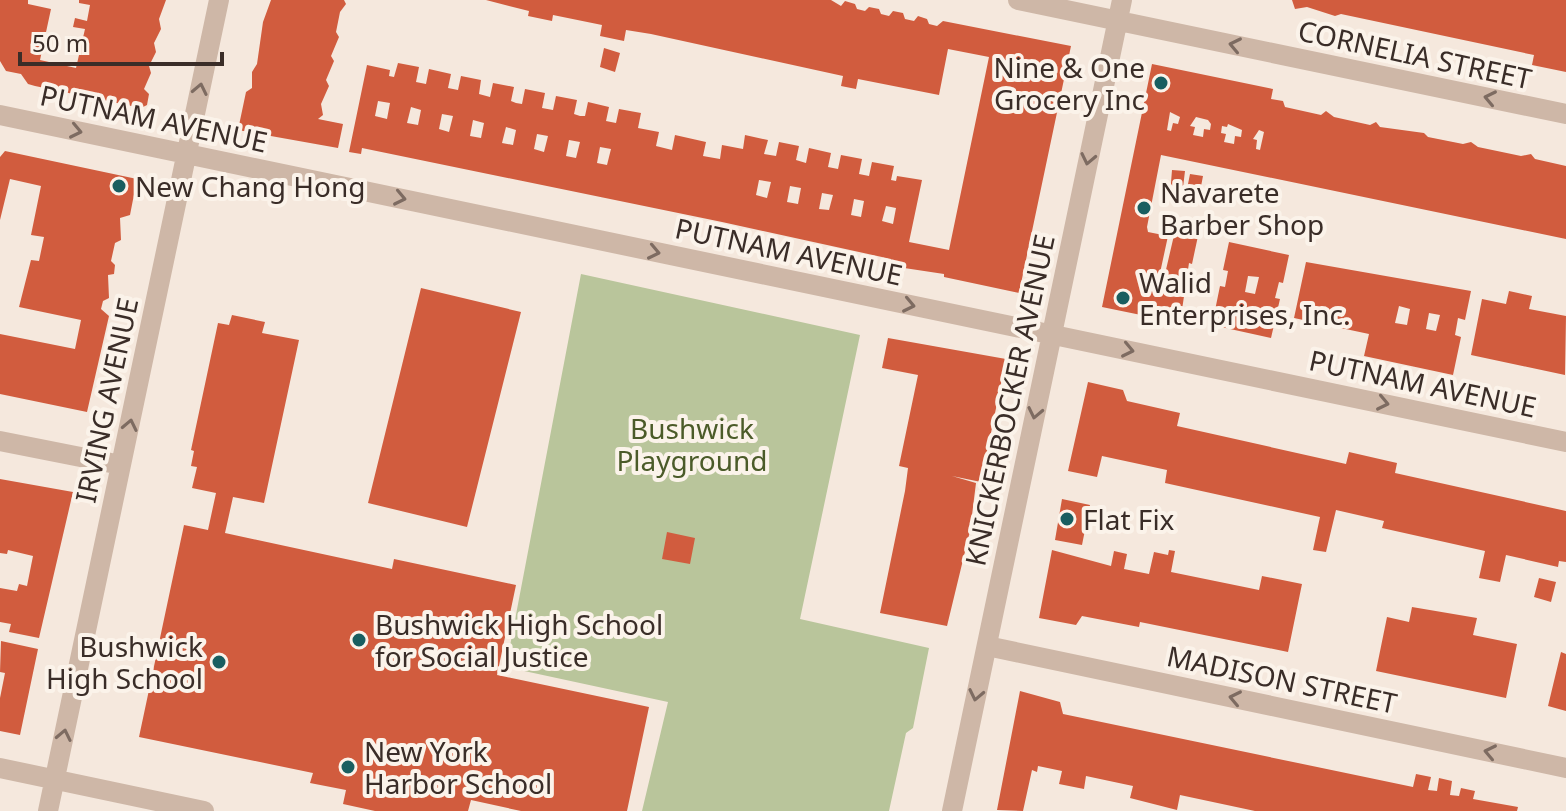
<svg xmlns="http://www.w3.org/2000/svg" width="1566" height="811" viewBox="0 0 1566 811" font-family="'Noto Sans',sans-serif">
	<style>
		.green { fill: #b9c59b }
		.building { fill: #d15c3e; fill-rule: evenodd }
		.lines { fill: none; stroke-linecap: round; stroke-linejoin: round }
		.minor { stroke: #ceb7a7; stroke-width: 20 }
		.oneway { stroke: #7d6b61 }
		.poi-dot { fill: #195e60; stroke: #fbf3ea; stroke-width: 3 }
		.labels { text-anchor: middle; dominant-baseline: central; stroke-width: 8; stroke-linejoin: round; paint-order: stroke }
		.street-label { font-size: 28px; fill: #3a2d28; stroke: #fbf3ea }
		.poi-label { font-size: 28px; fill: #3a2d28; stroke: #fbf3ea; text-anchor: start }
		.park-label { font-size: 28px; fill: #4b5b29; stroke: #fbf3ea }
	</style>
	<rect width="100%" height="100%" fill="#f5e8dd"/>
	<path class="green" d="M581 274 860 335 800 619 929 648 913 728 906 733 889 811H642L668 702 506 667Z"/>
	<path class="building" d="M0 0H28V4L51 9 40 60 76 68 85 29 73 27 75 18 87 21 90 5 79 3V0H166L159 19 161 29 154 43 156 52 149 66 151 73 144 89 149 94 147 105 141 108 35 86 28 84 21 74 6 71 0 61Z
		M271 0H344L346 4 340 12 336 32 339 37 331 56 334 61 326 80 329 86 321 104 323 115 318 119 343 124 338 148 238 130 246 92 252 88V72L257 64 263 22Z
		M486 0H831L841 6 845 1 855 4 857 9 865 11 869 7 879 9 881 14 889 16 893 11 903 13 905 19 914 21 918 16 927 19 929 24 937 26 943 21 1071 46 1019 293 944 277V274L891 266V259L722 222 362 148 361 154 349 152 367 65 390 70 389 76 394 77 398 63 419 67 416 82 426 84 429 69 451 74 448 88 458 90 461 76 481 80 479 94 490 97 493 83 514 87 511 101 516 103 522 104 525 89 545 93 542 108 553 110 556 96 577 100 574 114 580 116H585L588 102 609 107 606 121 616 123 619 109 641 113 638 128 659 132 656 146 672 150 675 135 706 142 703 156 720 159 722 145 743 149 745 135 768 140 764 154 776 156 779 142 799 146 796 160 806 163 809 148 831 153 828 167 838 169 841 155 862 159 859 174 869 176 872 162 894 166 891 180 896 181 897 176 922 180 909 242 949 250 989 57 948 49 939 95 858 79 856 89 841 86 843 76 651 34 626 30 624 41 600 36 602 25 553 15 552 21 528 16 529 11ZM378 101 390 103 387 119 375 116ZM411 107 421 110 418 125 407 123ZM442 114 453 116 449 132 439 129ZM473 120 484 123 481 138 470 136ZM506 127 516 130 513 145 502 143ZM537 134 548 136 544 152 534 149ZM569 140 580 142 576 158 566 156ZM600 147 611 149 607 165 597 163ZM759 180 771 182 767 198 756 195ZM790 186 801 188 798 204 787 202ZM822 193 833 195 829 210 819 209ZM854 199 864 201 861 217 851 215ZM886 206 896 208 893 224 882 221Z
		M1292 0H1566V72L1532 65 1534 55 1341 14 1335 16 1307 7 1295 9Z
		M604 48 620 53 615 72 600 67Z
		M1152 64 1273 89 1271 99 1283 101 1285 107 1321 115 1326 111 1334 117 1370 125 1376 122 1380 127 1424 133 1428 137 1463 144 1471 142 1478 147 1521 156 1531 154 1535 159 1566 166V239L1161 155 1147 227 1148 232 1168 236 1160 273 1165 274 1175 231 1198 236 1192 264 1189 263 1180 323 1102 307ZM1170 112 1180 117 1178 124 1173 123 1171 131 1167 130ZM1196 117 1208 120 1211 124 1210 130 1204 129 1203 137 1193 135 1195 127 1190 126ZM1228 124 1242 130 1241 137 1235 136 1234 144 1224 142 1226 134 1221 133 1222 126 1227 127ZM1259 130 1264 132 1260 150 1256 149 1257 140 1253 139Z
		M5 151 137 179 130 215 120 218 121 240 115 243 111 261 115 265 114 274 108 275 109 298 103 301 101 309 109 316 87 412 0 394V334L75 349 81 320 19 307 31 260 39 261 44 237 31 235 41 186 10 179 0 220V157Z
		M1172 170 1185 171 1182 196 1170 195Z
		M1190 174 1203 176 1198 202 1185 199Z
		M1229 242 1289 255 1283 283 1279 282 1275 298 1280 299 1271 338 1212 325 1220 286 1225 287 1228 271 1223 270ZM1248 276 1259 277 1255 294 1245 292Z
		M1306 262 1471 291 1465 320 1458 318 1455 335 1461 337 1453 375 1364 356 1369 334 1294 318ZM1399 306 1410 309 1407 325 1395 323ZM1429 313 1440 315 1436 331 1426 329Z
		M421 288 521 312 467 527 368 503Z
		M1509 291 1532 296 1529 309 1566 316 1565 375 1471 355 1482 299 1506 304Z
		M232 315 265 322 262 333 299 340 264 503 233 497 225 533 392 569 394 559 516 585 497 675 649 707 627 811H521L471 800 468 811H375L343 804 346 790 310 783 313 773 139 737 184 525 208 530 216 493 192 488 197 467 191 466 194 451 191 450 218 323 229 325Z
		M888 338 1006 359 981 482 952 476 976 483 970 531 947 626 880 613 905 491 908 468 899 466 918 375 882 368Z
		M1088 382 1123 390 1127 401 1180 413 1177 426 1346 464 1349 452 1397 463 1395 473 1566 511V562L1559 561 1558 567 1506 555 1500 582 1479 578 1485 551 1382 528 1384 521 1336 510 1326 552 1313 550 1320 517 1165 483 1167 470 1102 456 1097 477 1068 471Z
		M0 479 73 492 39 638 9 632 11 624 0 622V588L17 591 19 584 27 586 33 556 8 550 7 554 0 553Z
		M1062 499 1090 505 1082 545 1055 540Z
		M667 532 695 538 690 564 662 559Z
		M1052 550 1111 566 1114 551 1127 554 1124 569 1149 574 1154 552 1168 555 1169 550 1175 551 1171 572 1259 590 1262 576 1302 584 1288 652 1140 622 1139 627 1082 616 1076 625 1039 618Z
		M1539 578 1556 582 1551 602 1534 597Z
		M1412 607 1477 618 1473 635 1517 644 1506 698 1376 671 1387 617 1409 622Z
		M1 641 38 649 20 735 0 731V698L5 673 0 672Z
		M1561 652 1566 654V711L1548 706Z
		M1020 691 1060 702 1063 714 1413 787 1416 774 1431 777 1428 790 1437 791 1439 778 1452 781 1450 795 1459 796 1461 788 1475 791 1473 799 1518 807 1517 811H1255L1180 795 1177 810 1130 798 1133 786 1086 776 1084 789 1059 784 1062 771 1038 766 1037 772 1032 770 1023 811 997 810Z"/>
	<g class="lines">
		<path class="minor" d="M1018 0 1566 114
			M0 115 1566 442
			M0 441 121 465
			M987 646 1566 768
			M0 768 204 811
			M48 811 219 0
			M952 811 1122 0"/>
	</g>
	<defs><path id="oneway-chevron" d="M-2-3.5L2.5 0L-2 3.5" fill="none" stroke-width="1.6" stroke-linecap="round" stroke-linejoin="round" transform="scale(2)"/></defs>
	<g class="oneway">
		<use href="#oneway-chevron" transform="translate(1235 45) rotate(-168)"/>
		<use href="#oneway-chevron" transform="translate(200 89) rotate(-78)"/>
		<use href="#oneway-chevron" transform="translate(1490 98) rotate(-168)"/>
		<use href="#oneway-chevron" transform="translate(76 131) rotate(12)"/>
		<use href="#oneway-chevron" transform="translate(1088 159) rotate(102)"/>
		<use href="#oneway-chevron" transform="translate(400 198) rotate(12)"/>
		<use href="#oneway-chevron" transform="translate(654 252) rotate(12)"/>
		<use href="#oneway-chevron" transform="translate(909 305) rotate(12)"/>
		<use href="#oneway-chevron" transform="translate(1128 350) rotate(12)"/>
		<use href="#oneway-chevron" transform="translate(1383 403) rotate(12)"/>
		<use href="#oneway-chevron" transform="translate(1035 413) rotate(102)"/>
		<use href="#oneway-chevron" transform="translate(130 425) rotate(-78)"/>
		<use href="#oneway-chevron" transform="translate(976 695) rotate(102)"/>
		<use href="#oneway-chevron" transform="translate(1235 698) rotate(-168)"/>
		<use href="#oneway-chevron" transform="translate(64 735) rotate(-78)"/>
		<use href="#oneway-chevron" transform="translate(1490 752) rotate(-168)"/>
	</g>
	<g class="poi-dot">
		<circle cx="1161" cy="83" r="8"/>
		<circle cx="119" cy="186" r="8"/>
		<circle cx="1144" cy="208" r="8"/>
		<circle cx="1123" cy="298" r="8"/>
		<circle cx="1067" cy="519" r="8"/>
		<circle cx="359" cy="640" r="8"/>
		<circle cx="219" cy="662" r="8"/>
		<circle cx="348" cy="767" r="8"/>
	</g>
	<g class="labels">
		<g class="street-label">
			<text transform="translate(1415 54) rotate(12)">CORNELIA STREET</text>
			<text transform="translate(154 118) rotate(12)">PUTNAM AVENUE</text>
			<text transform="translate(789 251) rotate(12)">PUTNAM AVENUE</text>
			<text transform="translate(1423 383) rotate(12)">PUTNAM AVENUE</text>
			<text transform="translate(106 400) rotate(-78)">IRVING AVENUE</text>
			<text transform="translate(1009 400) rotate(-78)">KNICKERBOCKER AVENUE</text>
			<text transform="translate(1282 679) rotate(12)">MADISON STREET</text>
		</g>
		<g class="poi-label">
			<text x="1145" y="67" text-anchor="end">Nine &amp; One<tspan x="1145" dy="32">Grocery Inc</tspan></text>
			<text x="135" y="186">New Chang Hong</text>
			<text x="1160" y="192">Navarete<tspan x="1160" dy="32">Barber Shop</tspan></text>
			<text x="1139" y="282">Walid<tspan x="1139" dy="32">Enterprises, Inc.</tspan></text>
			<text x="1083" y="519">Flat Fix</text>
			<text x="375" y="624">Bushwick High School<tspan x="375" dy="32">for Social Justice</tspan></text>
			<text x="203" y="646" text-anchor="end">Bushwick<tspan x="203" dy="32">High School</tspan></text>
			<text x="364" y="751">New York<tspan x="364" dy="32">Harbor School</tspan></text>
		</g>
		<g class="park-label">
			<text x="692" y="428">Bushwick<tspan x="692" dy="32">Playground</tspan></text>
		</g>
	</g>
	<path d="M20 52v12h202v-12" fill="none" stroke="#3a2d28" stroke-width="4"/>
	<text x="32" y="52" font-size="24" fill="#3a2d28" stroke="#fbf3ea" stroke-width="6" paint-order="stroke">50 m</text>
</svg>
